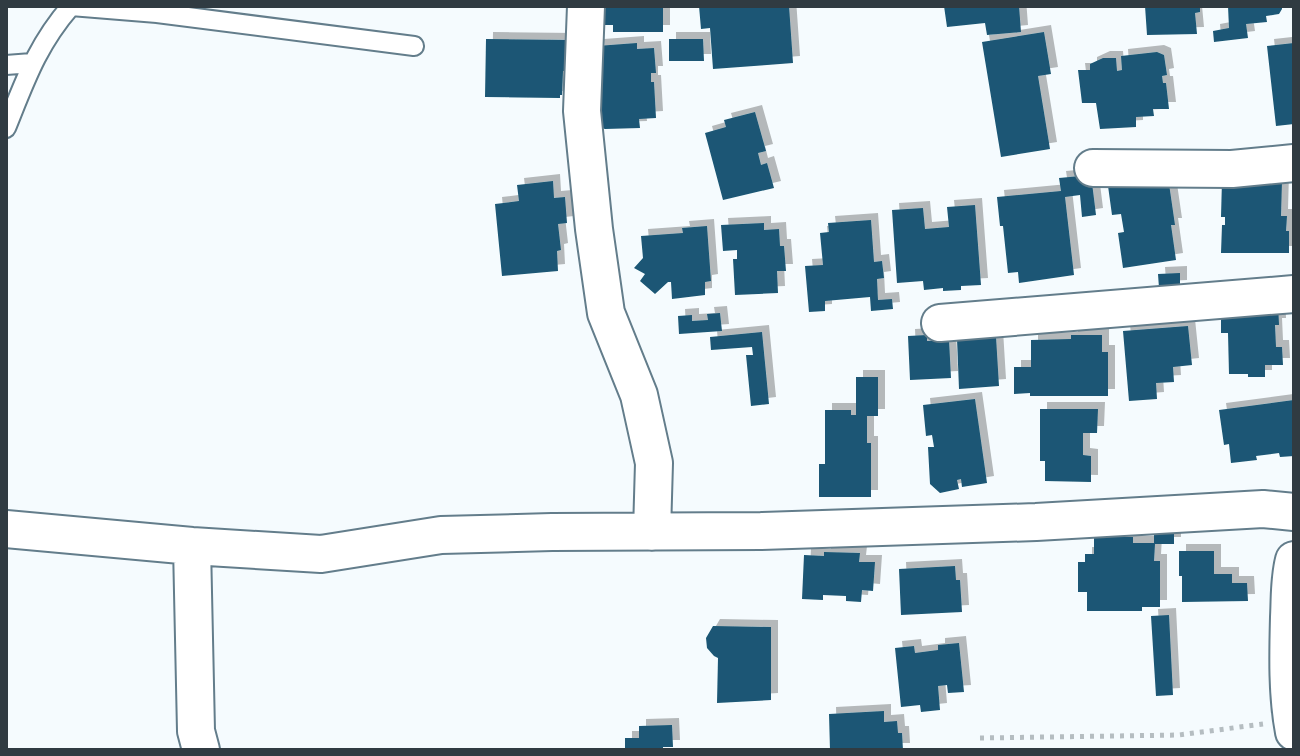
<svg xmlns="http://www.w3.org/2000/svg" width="1300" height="756" viewBox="0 0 1300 756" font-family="'IBM Plex Sans',sans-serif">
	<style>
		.building { fill: #1a5774; filter: url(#shadow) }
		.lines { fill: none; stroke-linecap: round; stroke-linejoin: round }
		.service-casing { stroke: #637d8b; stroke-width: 22 }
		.minor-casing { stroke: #637d8b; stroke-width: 40 }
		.path { stroke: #b5bdc1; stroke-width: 5; stroke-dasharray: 4 6; stroke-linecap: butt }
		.service { stroke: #fff; stroke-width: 18 }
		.minor { stroke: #fff; stroke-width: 36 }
	</style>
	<defs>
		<filter id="shadow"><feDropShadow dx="7" dy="-7" stdDeviation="0" flood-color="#0004"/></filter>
	</defs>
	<rect width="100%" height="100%" fill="#f5fbfe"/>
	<path class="building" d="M604 6H663V32H613V25H597V8H604Z
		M699 6H789L793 63 713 69 710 28 701 29Z
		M944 6H1019L1021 32 987 35 985 23 947 27Z
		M1145 6H1200V12L1195 13 1197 34 1147 35Z
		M1228 6H1282V9L1279 14 1266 16 1267 22 1246 24 1248 38 1214 42 1213 31 1229 28Z
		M1044 32 1051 74 1038 76 1050 149 1001 157 982 42Z
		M486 39 569 40V71H563L562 95H560V98L485 97Z
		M669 39H703L704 61H669Z
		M637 43V49L654 48 656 73H651V82H654L656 118 639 119 640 128 605 129 602 128 597 46Z
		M1294 43V124L1276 126 1267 46Z
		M1157 52 1164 55 1167 75 1162 76 1163 83H1166L1169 109H1153L1154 116 1136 117V127L1100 129 1096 103H1082L1078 70H1090V64L1103 58H1116L1117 71 1122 70 1121 56Z
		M755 112 766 151 758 153 761 165 767 163 774 188 723 200 705 133 726 127 724 120Z
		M1091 175 1096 215 1082 217 1080 195 1065 197 1074 275 1019 283 1018 272 1008 273 1003 226H1000L997 197 1061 191 1059 178Z
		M1168 177 1175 225H1171L1176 260 1123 268 1118 233 1124 232 1121 214 1112 215 1108 186Z
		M1222 180 1282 181 1281 216H1287L1286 231H1289V253H1221L1222 225H1225V217H1221Z
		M553 181 554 198 565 197 567 223 558 224 561 250 557 251 558 271 502 276 495 204 519 201 517 185Z
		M975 205 981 285 961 286V290L943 291V288L924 290 923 281 897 283 892 210 923 208 925 229 949 227 947 207Z
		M871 220 874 262 882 261 884 278 877 279 878 300 892 299 893 309 871 311 870 297 825 301V311L809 312 805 266 823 265 820 233 829 232 828 223Z
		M764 223V230L779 229 780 246H784L786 271H777L778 293 735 295 733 259H737V250L723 251 721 225Z
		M707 226 711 281 705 282V295L672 299 671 282H668L655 294 640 281 645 274 634 268 643 258 641 236 683 233 682 228Z
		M1180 273V287L1159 288 1158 274Z
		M1278 302 1279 325H1275L1276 347H1282L1283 365H1265V377H1248V374H1229L1228 333H1221V311Z
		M720 313 722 331 679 334 678 316 692 315V321L708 320 707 314Z
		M1188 326 1192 365 1173 367 1174 382 1156 383 1157 399 1129 401 1123 331Z
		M762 332 769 404 751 406 746 355H753L752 347 711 350 710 337Z
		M927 335V341L949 340 951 378 910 380 908 336Z
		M1071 335H1102V352H1108V396H1030V393L1014 394V367H1031V340L1071 339Z
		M996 337 999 386 959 389 957 339Z
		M856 377H878V416H867V443H871V497H819V464H825V410H851V415H856Z
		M975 399 987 483 962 487 961 479 957 480 959 489 940 493 930 484 928 447H934L932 435 926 436 923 405Z
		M1294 400V456L1280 457 1279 453 1256 456 1257 460 1231 463 1229 444 1224 445 1219 410Z
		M1040 409H1098L1097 433H1083V455L1091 456V482L1045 481V461H1040Z
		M1154 530H1174V544H1155L1154 561H1160V607H1142V611H1087V592H1078V562H1085V554H1094V537H1133V543H1154Z
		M1179 551H1214V574H1232V583H1247L1248 601 1182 602V576H1179Z
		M824 552 860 553 859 562H875L873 591 862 590 861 602 846 601V596L823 595V600L802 599 804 555 824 556Z
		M955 566 956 580H960L962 612 901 615 899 569Z
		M1169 615 1173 695 1156 696 1151 616Z
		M713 626 771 627V700L717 703 718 658 714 656 707 648 706 638Z
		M959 643 964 692 948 693 947 685 938 686 940 710 921 712 920 705 901 707 895 648 914 646 915 653 938 650V645Z
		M884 711V722L897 721 898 733H902L903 750H830L829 714Z
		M672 725 673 747H663V750H625V738H639V726Z"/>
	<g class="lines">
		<defs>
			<path id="service" d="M6 65 32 63
				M6 128C25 81 37 45 71 6L157 13 414 46"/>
			<path id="minor" d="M586 6 582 111 594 229 606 313 639 395 654 463 652 532
				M1093 168 1232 169 1294 163
				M940 323 1294 294
				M6 529 192 546 321 554 441 535 552 532 761 531 1036 522 1263 509 1294 512
				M192 546 196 731 201 750
				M1294 560C1289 579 1290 598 1289 617 1288 655 1287 695 1294 732"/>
		</defs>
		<use href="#service" class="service-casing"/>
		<use href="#minor" class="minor-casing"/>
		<path class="path" d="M980 738 1179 735 1263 724"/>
		<use href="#service" class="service"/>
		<use href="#minor" class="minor"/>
	</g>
	<rect width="1300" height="756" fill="none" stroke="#303b42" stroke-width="16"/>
</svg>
